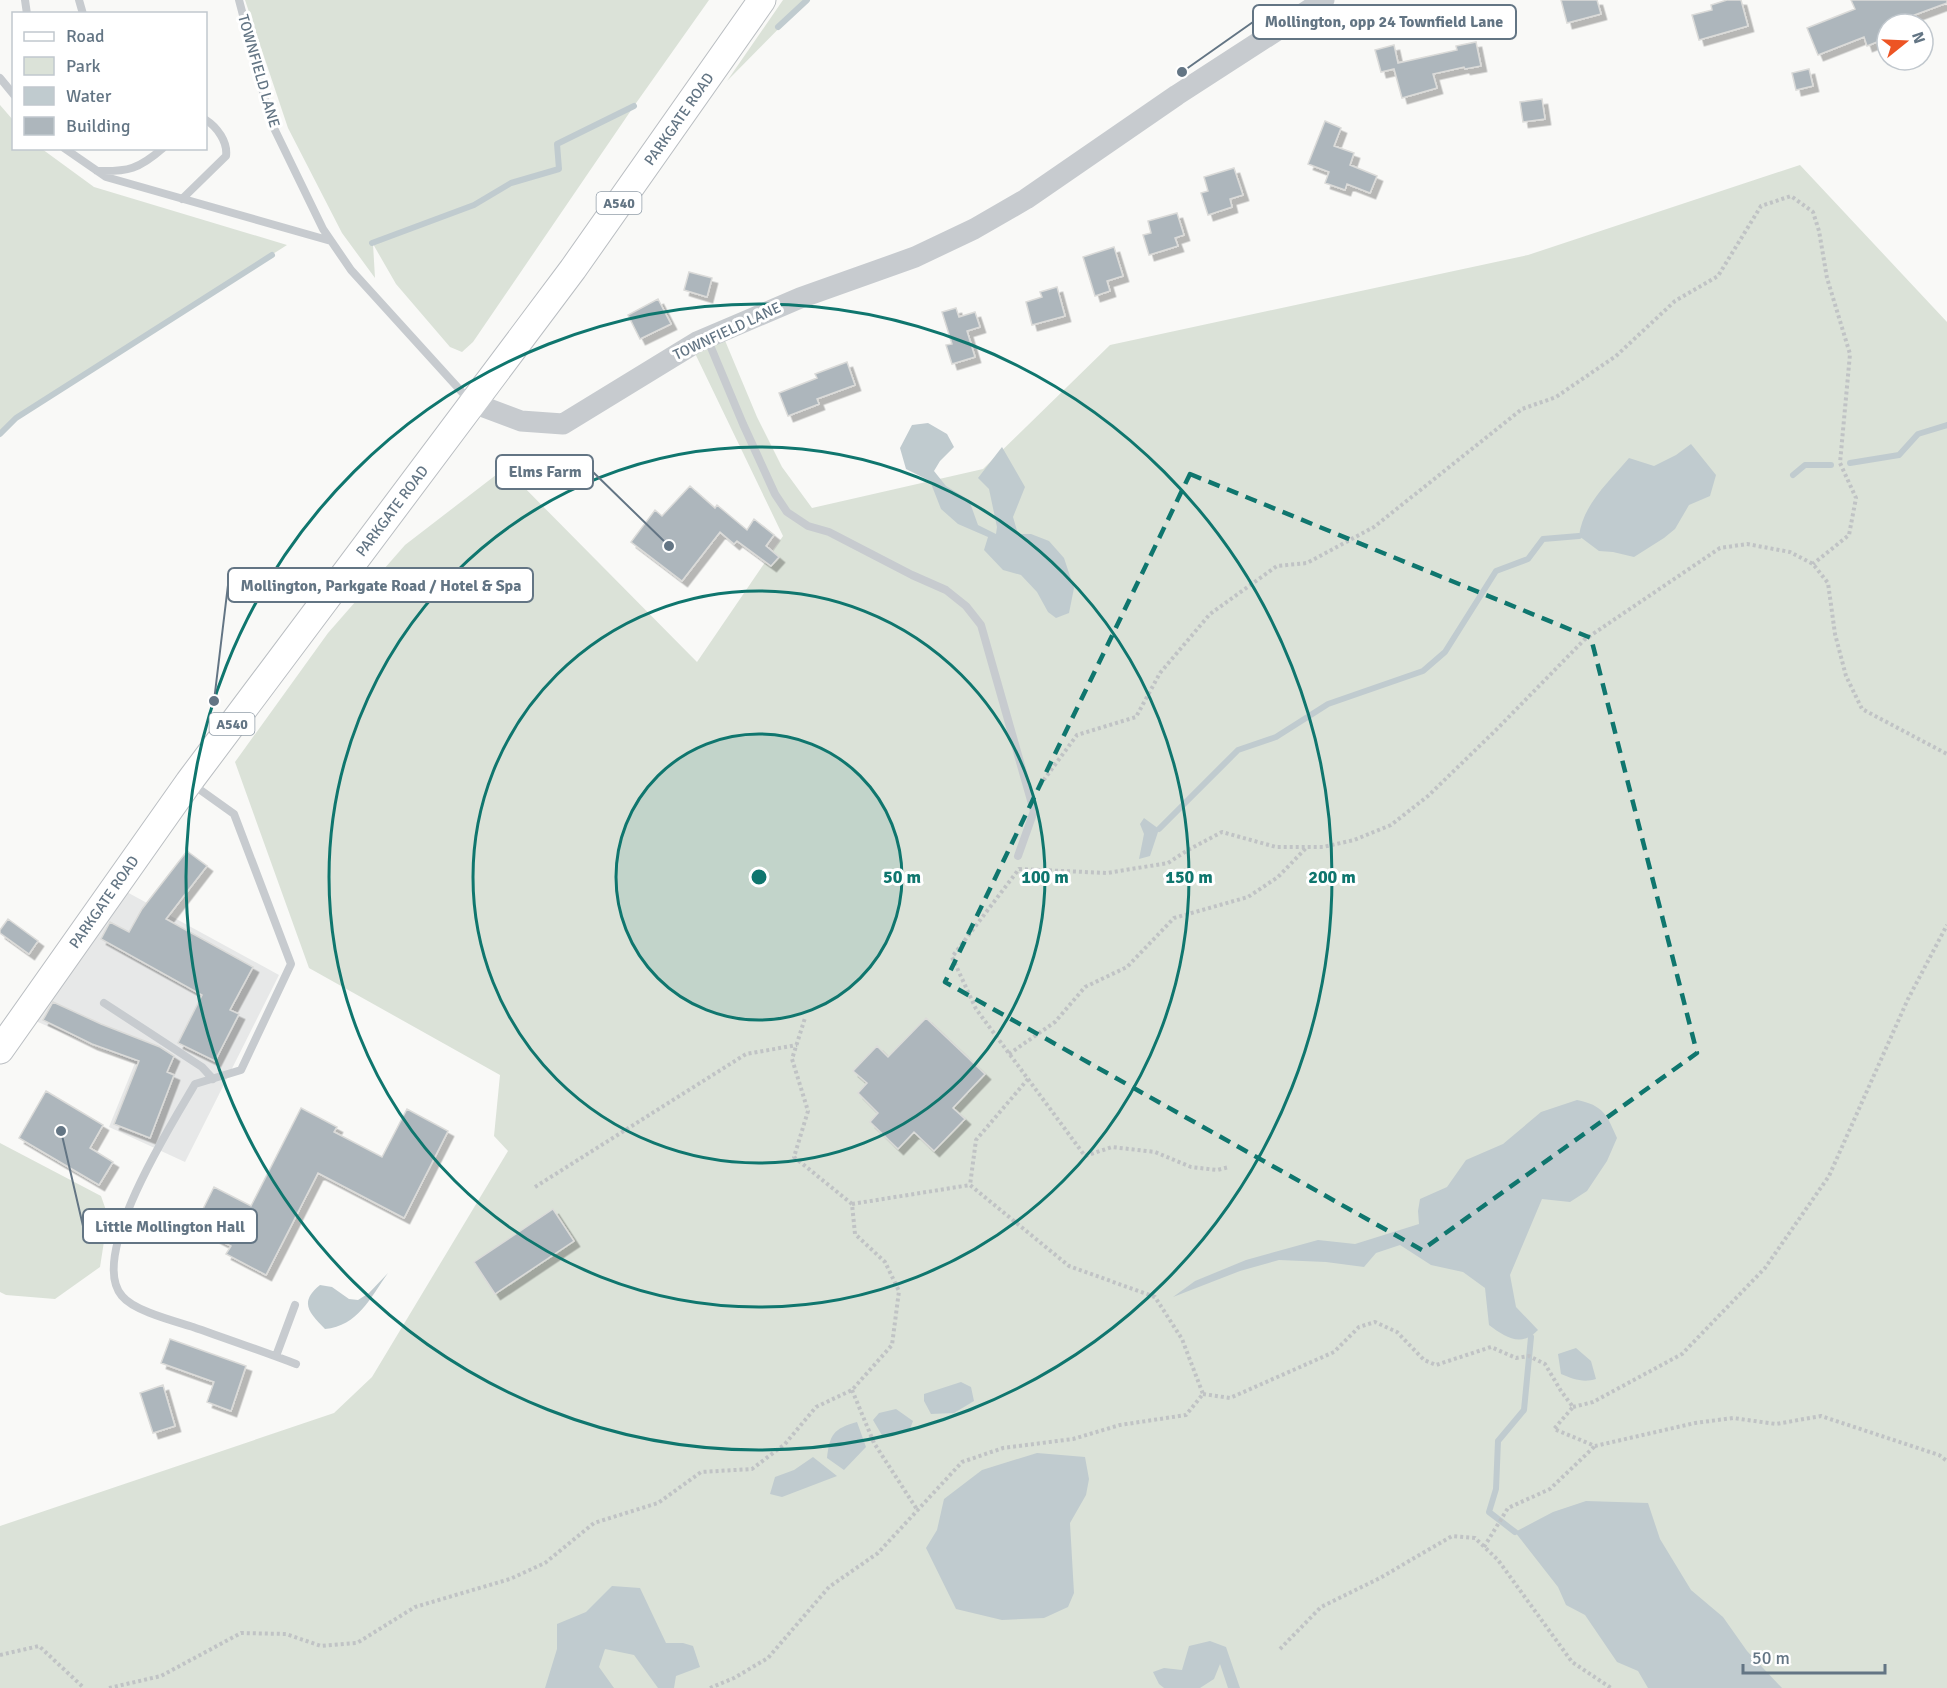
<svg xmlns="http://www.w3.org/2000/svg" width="1947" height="1688" viewBox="0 0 1947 1688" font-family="Signika,sans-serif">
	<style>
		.built { fill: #e7e8e8 }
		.green { fill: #dbe2d8 }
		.water { fill: #c0cbcf }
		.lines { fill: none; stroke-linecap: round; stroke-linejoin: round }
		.stream { stroke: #c0cbcf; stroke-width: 6 }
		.building { fill: #adb6bc; stroke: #dbdbd9; stroke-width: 1.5; filter: url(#shadow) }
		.primary-casing { stroke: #babec2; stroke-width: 29 }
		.path { stroke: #c0c3c5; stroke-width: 4; stroke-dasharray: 3 3; stroke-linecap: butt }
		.service { stroke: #c7cbcf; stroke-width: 8 }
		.tertiary { stroke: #c7cbcf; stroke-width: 21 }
		.primary { stroke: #fff; stroke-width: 27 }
		.marked { fill: none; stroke: #0f766e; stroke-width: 4.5; stroke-dasharray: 12 8; stroke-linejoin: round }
		.ring { fill: none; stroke: #0f766e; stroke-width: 3 }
		.labels { text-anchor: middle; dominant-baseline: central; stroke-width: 6; stroke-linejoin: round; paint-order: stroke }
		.shield { fill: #fff; stroke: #929ea9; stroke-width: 1.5 }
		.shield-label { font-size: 14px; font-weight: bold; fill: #637584 }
		.street-label { font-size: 15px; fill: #637584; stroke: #fff }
		.centre { fill: #0f766e; stroke: #fff; stroke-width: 3 }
		.ring-label { font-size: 18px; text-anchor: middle; font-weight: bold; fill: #0f766e; stroke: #fff; stroke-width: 6; stroke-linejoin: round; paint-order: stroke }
		.leader { fill: none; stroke: #637584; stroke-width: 2 }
		.callout-dot { fill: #637584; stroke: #fff; stroke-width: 2 }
		.callout { fill: #fff; stroke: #637584; stroke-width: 2 }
		.callout-label { font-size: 16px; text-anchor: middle; font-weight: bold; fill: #637584 }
	</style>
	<defs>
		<filter id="shadow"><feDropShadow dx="5.5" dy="5.5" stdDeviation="0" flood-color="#0004"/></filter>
	</defs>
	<rect width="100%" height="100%" fill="#f9f9f7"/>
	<path class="built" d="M125 891 279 975 185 1162 109 1127 135 1063 33 1020Z"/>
	<path class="green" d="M245 0H709L634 106 473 342 462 352 450 347 396 284 373 244 375 278 342 233 288 128Z
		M783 0H807L727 81Z
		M0 105 13 120 14 148 42 149 94 187 287 245 16 418 0 434Z
		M1800 165 1947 322V1688H0V1526L334 1413 372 1377 508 1151 494 1136 500 1075 309 968 235 762 328 633 405 545 505 468 697 662 783 536 691 345 721 331 757 417 782 467 812 508 983 469 1110 345 1528 255Z
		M0 1143 101 1196 108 1216 100 1267 55 1299 6 1295 0 1292Z"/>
	<path class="water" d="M928 423 947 434 954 447 940 461 934 471 946 486 969 500 978 525 996 534 997 527 989 489 978 478 1002 447 1025 487 1013 517 1018 534H1031L1049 541 1064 558 1074 588 1069 613 1056 618 1048 612 1037 592 1021 575 1003 570 984 550 988 537 958 524 941 509 930 481 906 469 900 448 912 425Z
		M1691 444 1716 475 1710 496 1689 505 1675 529 1664 538 1634 557 1613 552 1599 551 1579 536C1583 504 1609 482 1629 458L1654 466 1676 455Z
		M1144 818 1159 829 1150 856 1139 859 1144 834 1140 824Z
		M1577 1100C1603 1105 1607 1115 1617 1138L1607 1161 1587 1191 1570 1202 1542 1199 1510 1275 1516 1307 1538 1330C1521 1348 1505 1337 1489 1325L1485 1288 1463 1272 1431 1265 1400 1245 1376 1253 1364 1267 1326 1262 1279 1260 1240 1271 1173 1297 1195 1281 1246 1260 1318 1240 1355 1244 1419 1224 1418 1211 1420 1199 1447 1187 1466 1160 1503 1144 1541 1112Z
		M388 1273C370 1298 358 1326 325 1329 310 1313 298 1303 320 1285L332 1287 349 1299 358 1300 369 1293Z
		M1576 1348 1591 1361 1596 1379C1583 1383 1573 1379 1561 1374L1558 1354Z
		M961 1382 971 1387 974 1401 954 1413 931 1414 924 1401V1394Z
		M896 1409 913 1421 910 1429 883 1437 873 1420 879 1413Z
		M857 1422 866 1447 844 1470 827 1458C830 1434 833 1429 857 1422Z
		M1037 1453 1085 1457 1089 1479 1086 1495 1070 1523 1074 1593 1068 1607 1044 1618 1002 1620 956 1609 926 1548 937 1530 944 1499 982 1470Z
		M813 1457 837 1476 782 1497 770 1494 775 1477 794 1470Z
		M1586 1501 1648 1503 1660 1539 1691 1590 1723 1617 1747 1651 1782 1688H1648L1638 1671 1617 1662 1585 1615 1566 1605 1558 1587 1515 1532 1553 1512Z
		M612 1586 640 1588 666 1643H683L693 1646 700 1667 676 1676 674 1688H658L634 1655 605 1649 599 1667 614 1688H545L557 1649V1624L586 1612Z
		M1210 1641 1226 1647 1240 1688H1228L1220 1664 1214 1679 1200 1688H1164L1159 1684 1153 1672 1164 1668 1182 1670 1189 1646Z"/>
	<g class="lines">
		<path class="stream" d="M778 27 807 0
			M372 243 474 205 511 183 559 169 557 144 634 106
			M0 434 16 418 272 255
			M1850 463 1899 455 1918 434 1947 425
			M1793 475 1805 465H1831
			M1159 829 1238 750 1276 737 1328 704 1423 671 1445 652 1496 571 1528 559 1543 539 1579 536
			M1515 1532 1489 1512 1496 1489 1498 1441 1524 1410 1531 1337"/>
	</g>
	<path class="building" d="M1561 0H1597L1601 14 1567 23Z
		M1727 0H1741L1748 26 1699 40 1692 15 1712 10 1711 5Z
		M1851 0H1947V3L1909 17 1911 24H1887V32L1880 34 1882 40 1867 46 1864 37 1818 55 1807 28 1855 9Z
		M1476 42 1481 66 1465 69 1464 67 1433 74 1437 88 1402 98 1394 69 1381 72 1375 50 1394 45 1398 63 1457 50 1456 46Z
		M1809 69 1813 86 1796 90 1792 73Z
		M1542 99 1545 119 1523 122 1520 102Z
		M1325 121 1341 128 1334 146 1354 153 1350 165 1377 176 1370 193 1347 184 1345 190 1325 183 1329 172 1308 164Z
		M1234 168 1243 195 1230 199 1232 207 1208 215 1201 193 1208 191 1204 177Z
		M1177 213 1184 235 1175 238 1178 246 1149 255 1143 235 1151 233 1148 221Z
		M1114 247 1123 276 1107 281 1110 291 1095 296 1083 257Z
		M689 272 712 278 707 297 684 290Z
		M1057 287 1065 316 1032 325 1026 302 1042 297 1040 292Z
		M658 299 671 324 640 339 628 315Z
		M956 308 959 317 975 312 980 327 967 331 975 357 952 364 946 345 952 344 942 312Z
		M847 362 855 385 817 399 819 404 788 416 779 393 817 378 815 374Z
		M690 486 715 508 717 505 747 530 754 519 774 535 766 546 779 557 771 566 737 541 734 544 720 532 682 581 631 542 655 510 662 516Z
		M187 851 207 866 166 919 253 967 230 1010 239 1014 215 1061 178 1043 202 995 101 939 110 922 129 932 142 909Z
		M8 919 38 941 29 954 0 933V930Z
		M53 1002 101 1024 160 1047 174 1056 167 1072 174 1075 150 1138 114 1124 139 1061 92 1044 43 1020Z
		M926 1018 985 1074 953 1108 965 1119 934 1151 914 1132 898 1149 870 1122 878 1113 858 1093 867 1083 853 1071 877 1046 888 1057Z
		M46 1091 103 1125 90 1148 113 1162 99 1185 19 1138Z
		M301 1108 337 1127 334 1132 382 1157 407 1109 448 1131 404 1218 318 1173 266 1275 226 1254 231 1246 194 1227 214 1187 251 1206Z
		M553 1209 574 1241 495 1294 474 1262Z
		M170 1339 246 1366 231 1411 207 1402 214 1382 161 1363Z
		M163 1385 175 1426 153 1433 140 1393Z"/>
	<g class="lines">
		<defs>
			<path id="primary" d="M0 1050 189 782 573 269 762 0"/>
		</defs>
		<use href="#primary" class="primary-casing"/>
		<path class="path" d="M1040 785 1077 735 1136 717 1160 673 1210 614 1277 566 1307 563 1374 527 1522 409 1556 397 1616 356 1675 301 1718 276 1761 206 1791 196 1813 212 1819 231 1827 278 1850 354 1840 463 1856 498 1849 535 1813 564
			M1009 1054 1055 1022 1085 987 1127 967 1174 918 1248 897 1278 877 1307 847
			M1028 1079 1085 1156 1112 1147 1155 1152 1191 1167 1217 1170 1229 1167
			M535 1187 746 1054 797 1045
			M852 1204 970 1185
			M852 1390 874 1443 918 1511
			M1203 1394 1230 1398 1334 1352 1359 1327 1375 1322 1397 1332 1424 1360 1436 1365 1491 1347 1516 1358 1529 1356 1545 1364 1561 1391 1573 1407 1554 1429 1595 1446 1695 1423 1733 1418 1776 1424 1821 1416 1939 1455 1947 1461
			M1573 1407 1593 1402 1682 1354 1765 1268 1829 1176 1908 999 1947 925
			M1484 1547 1508 1508 1550 1489 1595 1446
			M1280 1649 1321 1607 1380 1578 1452 1536 1475 1538 1498 1560 1572 1662 1611 1688
			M0 1655 39 1646 84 1688
			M109 1688 161 1676 241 1633 286 1634 321 1646 357 1643 415 1607 510 1579 545 1563 594 1523 658 1503 701 1472 752 1469 785 1444 816 1407 852 1390 892 1345 899 1291 885 1262 855 1234 852 1204 794 1157 808 1111 792 1059 805 1018
			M710 1688 734 1678 768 1658 829 1587 878 1553 962 1462 1003 1448 1073 1439 1120 1425 1186 1415 1203 1394 1182 1339 1155 1297 1069 1266 970 1185 976 1140 1028 1079 976 1009 952 957 1019 869 1107 873 1168 863 1188 850 1222 832 1276 847H1323L1354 840 1391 825 1428 796 1496 730 1584 640 1720 548 1747 544 1790 552 1813 564 1828 583 1835 634 1846 676 1862 709 1947 754"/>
		<path class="service" d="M25 0 27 14
			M79 0 83 14
			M239 0 271 122 323 229 351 270 470 401
			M0 78 14 95
			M64 148 106 177 331 241
			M97 171C128 172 139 169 163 148
			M182 199 226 156C228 142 217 127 206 120
			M707 338 743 424 775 494 787 512 808 526 829 532 912 575 946 590 966 606 981 625 1034 811 1018 856
			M192 784 234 814 291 964 241 1070 195 1084C173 1122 87 1256 122 1296 134 1311 174 1321 193 1327 227 1339 262 1351 296 1364
			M104 1003 202 1067 213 1079
			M276 1356 295 1305"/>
		<path class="tertiary" d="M473 403 521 421 563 424 697 342 800 298 915 257 974 229 1026 199 1177 95 1324 0"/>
		<use href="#primary" class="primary"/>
	</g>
	<path class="marked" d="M1190 474 1591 638 1697 1053 1422 1250 945 982Z"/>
	<circle cx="759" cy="877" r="143" fill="#0f766e" fill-opacity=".12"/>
	<g class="ring">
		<circle cx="759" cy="877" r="143"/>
		<circle cx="759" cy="877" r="286"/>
		<circle cx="759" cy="877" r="430"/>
		<circle cx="759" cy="877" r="573"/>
	</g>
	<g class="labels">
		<g class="shield">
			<rect x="596.5" y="192" width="45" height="22" rx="4.5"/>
			<rect x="209.5" y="713" width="45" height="22" rx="4.5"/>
		</g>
		<g class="shield-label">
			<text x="619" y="203">A540</text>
			<text x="232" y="724">A540</text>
		</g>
		<g class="street-label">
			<text transform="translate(259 71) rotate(74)">TOWNFIELD LANE</text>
			<text transform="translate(679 119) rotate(-55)">PARKGATE ROAD</text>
			<text transform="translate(727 331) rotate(-25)">TOWNFIELD LANE</text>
			<text transform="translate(392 511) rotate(-53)">PARKGATE ROAD</text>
			<text transform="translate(104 902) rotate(-55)">PARKGATE ROAD</text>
		</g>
	</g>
	<circle cx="759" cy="877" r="9" class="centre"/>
	<g class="ring-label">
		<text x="902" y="883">50 m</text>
		<text x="1045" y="883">100 m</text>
		<text x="1189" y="883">150 m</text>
		<text x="1332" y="883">200 m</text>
	</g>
	<path class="leader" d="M1182 72L1253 22M669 546L593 472M214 701L228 585M61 1131L83 1226"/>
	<g class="callout-dot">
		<circle cx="1182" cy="72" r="6"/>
		<circle cx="669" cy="546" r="6"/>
		<circle cx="214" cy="701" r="6"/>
		<circle cx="61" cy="1131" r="6"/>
	</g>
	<g class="callout">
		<rect x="1253" y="5" width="263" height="34" rx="6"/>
		<rect x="496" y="455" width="97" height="34" rx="6"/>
		<rect x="228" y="568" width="305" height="34" rx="6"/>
		<rect x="83" y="1209" width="174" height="34" rx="6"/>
	</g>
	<g class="callout-label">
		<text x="1384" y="27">Mollington, opp 24 Townfield Lane</text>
		<text x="545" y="477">Elms Farm</text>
		<text x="381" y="591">Mollington, Parkgate Road / Hotel &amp; Spa</text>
		<text x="170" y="1232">Little Mollington Hall</text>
	</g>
	<rect x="12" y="12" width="195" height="138" fill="#ffffff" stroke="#c1c8ce" stroke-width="1.5"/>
	<rect x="24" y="32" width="30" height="9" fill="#ffffff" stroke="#c1c8ce" stroke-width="1.5"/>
	<text x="66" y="42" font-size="18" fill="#637584">Road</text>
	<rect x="24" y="57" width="30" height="18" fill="#dbe2d8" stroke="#c1c8ce" stroke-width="1.5"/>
	<text x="66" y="72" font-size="18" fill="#637584">Park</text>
	<rect x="24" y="87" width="30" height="18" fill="#c0cbcf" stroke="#c1c8ce" stroke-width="1.5"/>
	<text x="66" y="102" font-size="18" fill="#637584">Water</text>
	<rect x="24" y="117" width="30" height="18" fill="#adb6bc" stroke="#c1c8ce" stroke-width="1.5"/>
	<text x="66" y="132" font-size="18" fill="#637584">Building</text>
	<g transform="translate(1905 42) rotate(72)"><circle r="28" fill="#ffffff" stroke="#c1c8ce" stroke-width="1.5"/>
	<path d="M0-4.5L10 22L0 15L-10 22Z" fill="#ed5424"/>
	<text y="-9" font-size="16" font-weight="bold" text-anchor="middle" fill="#637584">N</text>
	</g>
	<path d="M1743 1664v9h142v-9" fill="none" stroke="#637584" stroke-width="3"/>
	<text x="1752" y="1664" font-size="18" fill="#637584" stroke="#ffffff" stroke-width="4.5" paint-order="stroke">50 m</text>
</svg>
